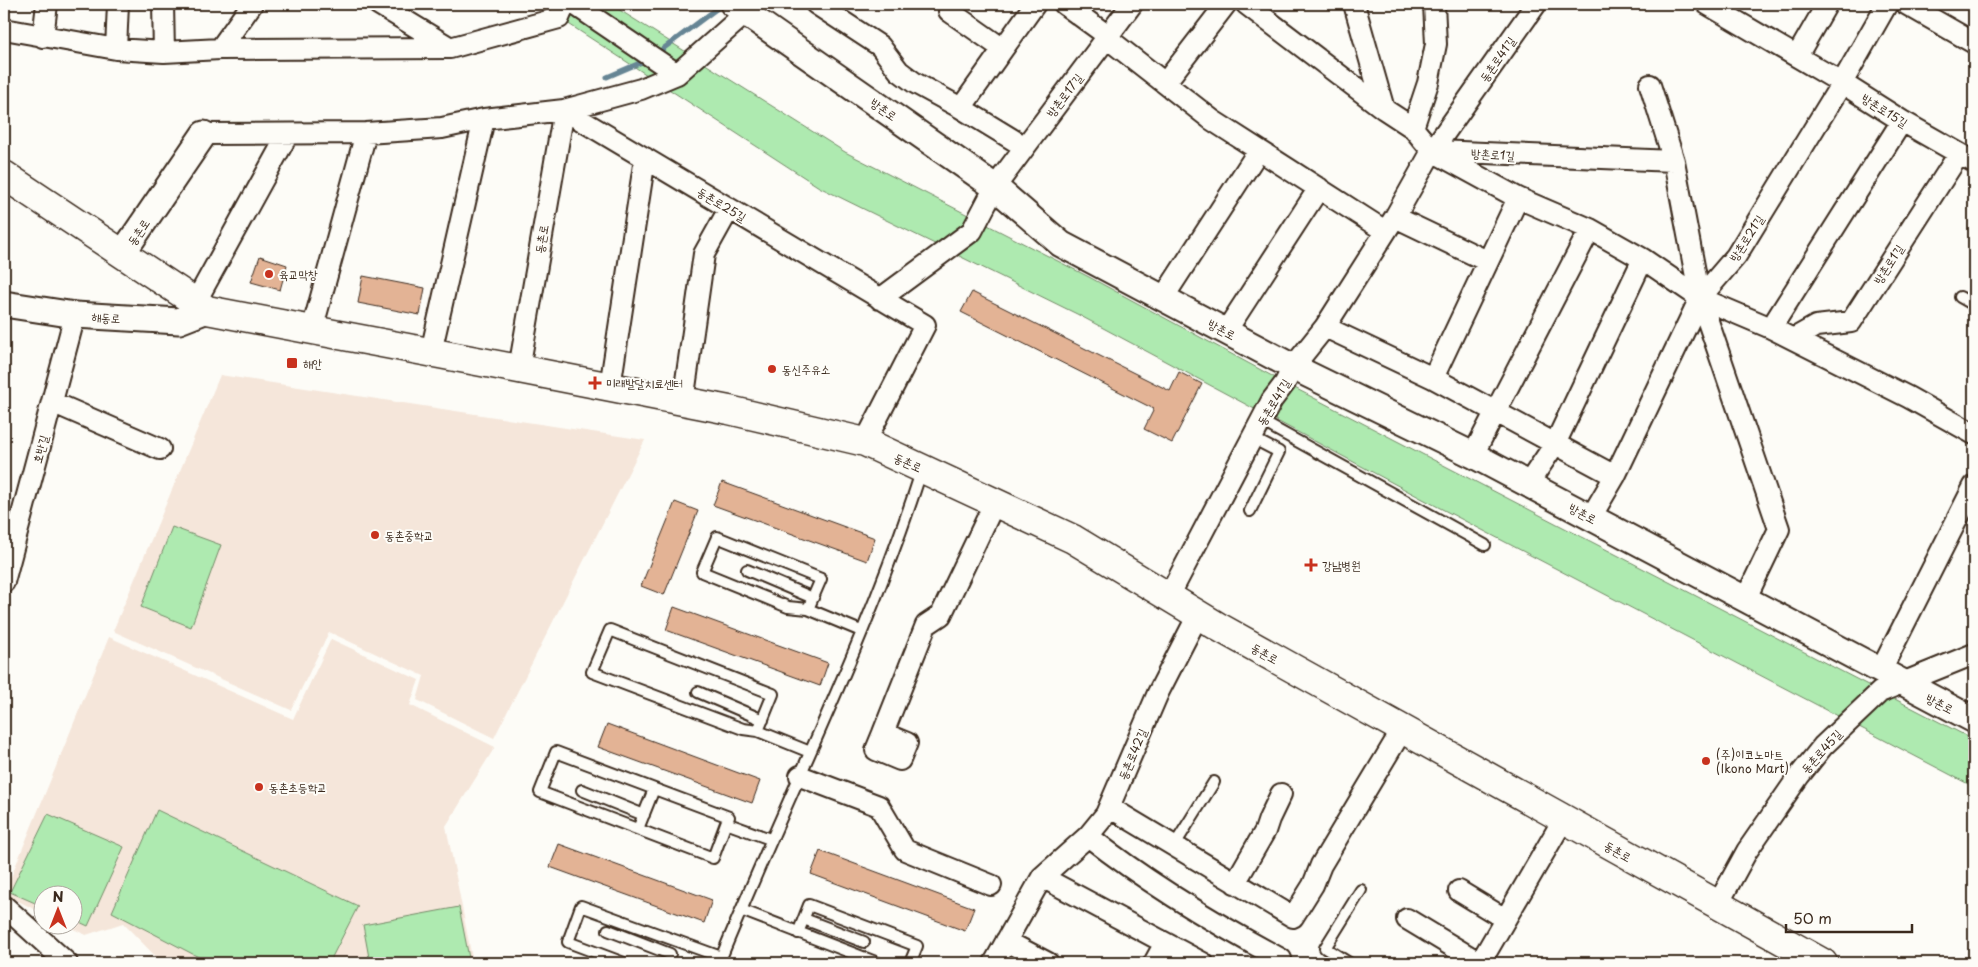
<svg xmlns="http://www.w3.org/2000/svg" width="1978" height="967" viewBox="0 0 1978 967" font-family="'Playpen Sans','Poor Story',sans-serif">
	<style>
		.built { fill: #f5e6da }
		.green { fill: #aeeab0; stroke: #748a67 }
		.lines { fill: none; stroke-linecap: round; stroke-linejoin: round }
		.stream { stroke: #668594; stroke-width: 5 }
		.building { fill: #e3b395; stroke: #3b2a1e }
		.service-casing { stroke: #3b2a1e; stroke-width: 14 }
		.minor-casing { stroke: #3b2a1e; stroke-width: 24 }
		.tertiary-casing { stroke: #3b2a1e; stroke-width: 29 }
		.secondary-casing { stroke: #3b2a1e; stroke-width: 31 }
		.service { stroke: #fdfcf7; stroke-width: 10 }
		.minor { stroke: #fdfcf7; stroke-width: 20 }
		.tertiary { stroke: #fdfcf7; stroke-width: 25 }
		.secondary { stroke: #fdfcf7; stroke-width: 28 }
		.poi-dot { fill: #c8321e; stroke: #fdfcf7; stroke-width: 2 }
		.labels { text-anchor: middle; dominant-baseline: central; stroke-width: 4; stroke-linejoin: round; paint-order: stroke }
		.street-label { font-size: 12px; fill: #3b2a1e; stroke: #fdfcf7 }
		.poi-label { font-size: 12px; fill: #3b2a1e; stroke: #fdfcf7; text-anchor: start }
	</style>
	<rect width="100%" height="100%" fill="#fdfcf7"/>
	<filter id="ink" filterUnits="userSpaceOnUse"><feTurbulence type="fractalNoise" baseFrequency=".02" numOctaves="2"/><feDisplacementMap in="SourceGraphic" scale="10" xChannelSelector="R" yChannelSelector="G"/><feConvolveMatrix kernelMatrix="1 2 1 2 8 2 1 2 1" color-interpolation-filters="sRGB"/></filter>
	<g filter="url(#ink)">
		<path class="built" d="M220 375 645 440 494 738 417 700 424 676 329 632 291 710 113 631Z
			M109 637 293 719 331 639 419 680 410 705 495 747 446 826 473 963H162L123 923 86 935 65 925 72 924V894H42V913L4 894Z"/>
		<path class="green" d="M538 4H610L845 152 1089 277 1285 383 1974 740V787L1419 497 1077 314 819 187Z
			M172 527 221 545 191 627 141 607Z
			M157 810 358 906 329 963H210L112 912Z
			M48 814 124 847 88 926 73 919 72 894H42V906L10 892Z
			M459 907 470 963H370L363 925Z"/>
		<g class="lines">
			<path class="stream" d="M656 54 723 4
				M607 77 649 59"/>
		</g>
		<path class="building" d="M260 256 287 265 280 290 251 282Z
			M363 276 425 288 420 315 358 303Z
			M972 292 1170 391 1179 372 1202 384 1172 443 1144 429 1154 409 961 312Z
			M722 482 875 538 867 561 713 505Z
			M675 502 698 511 664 595 641 586Z
			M674 607 828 663 820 686 666 630Z
			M607 724 760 781 752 803 598 747Z
			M559 844 712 900 704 923 550 867Z
			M820 851 974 908 965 931 811 874Z"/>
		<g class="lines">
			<defs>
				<path id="service" d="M1960 297 1974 305
					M1261 421 1485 545
					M1250 511 1279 452 1252 438
					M747 570 813 598
					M808 609 821 579 717 537 702 572 788 607 808 609 861 631
					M698 692 763 720
					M758 731 773 694 610 630 592 672 743 729 758 731 810 752
					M582 790 644 815
					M726 823 729 817 556 752 540 792 713 858 726 823 770 839
					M638 829 654 789
					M1174 846 1214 782
					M741 910 878 963
					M804 919 864 942
					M608 930 670 954
					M798 933 809 905 917 946 910 963
					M624 963 568 942 581 906 721 957
					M719 963C786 798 868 639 922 469
					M1349 963 1325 948 1361 890"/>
				<path id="minor" d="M163 4 164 52
					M378 4 449 47
					M574 4 677 74
					M816 4 880 46 899 71 915 83 961 108
					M1064 4 1108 36
					M1246 4 1384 109 1413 128 1432 151 1518 198 1590 229 1643 259 1700 298 1771 328 1908 397 1974 434
					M1354 4 1384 109
					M1707 4 1842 83 1902 121 1974 162
					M1906 4 1974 43
					M949 11 1003 49
					M4 29 116 49 164 52 220 49 450 48 559 18 565 4
					M43 37 47 4
					M1107 38 1212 120 1385 231
					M116 49 118 4
					M220 49 252 4
					M1797 56 1827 4
					M1165 83 1226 4
					M1650 85 1674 161 1700 298 1779 529 1745 600
					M1413 128 1428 83 1436 44 1434 4
					M204 134 366 133 442 128 484 119 564 110 641 89 677 74 756 4
					M1025 147 961 108 1035 4
					M1437 151 1674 161
					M1395 217 1487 261
					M1163 298 1259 150
					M880 299 972 231 995 187 1132 4
					M195 303 288 134
					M1325 327 1433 378 1615 476
					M1771 328 1902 121
					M312 330 366 133
					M1226 331 1319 188
					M1793 339 1816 326 1851 322 1959 154
					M431 352 484 119
					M519 369 564 110 925 325 865 442
					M1433 378 1518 198
					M610 387 645 158
					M52 402 160 449
					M683 402 704 254 729 209
					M1473 455 1590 229
					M1528 484 1555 444 1643 259
					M1591 517 1615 476 1700 298 1736 256 1842 83 1887 4
					M4 582 75 315
					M1168 598 1272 400 1285 383 1293 367 1325 327 1395 217 1432 151 1536 4
					M1880 672 1974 486
					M883 733 876 750 900 760 907 743 883 733 926 625 941 615 995 502
					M800 776 879 806 905 850 991 885
					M1109 807 1293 917 1313 885 1321 865 1402 730
					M1088 836C1147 883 1214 923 1281 959
					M1042 877 1203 963
					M1235 883 1265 831 1269 819 1281 794
					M1459 891 1505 919
					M1718 904 1747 851 1799 776 1823 746 1880 692 1974 654
					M4 906 67 963
					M1407 919 1480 963 1563 820
					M1006 941 1048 963
					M994 963 1042 877 1088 836 1106 814 1158 693 1198 615
					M1154 963 1165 943"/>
				<path id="tertiary" d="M733 4 995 187 1061 244 1293 367 1473 455 1974 720
					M122 254 204 134
					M4 304 75 315 179 321 207 310"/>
				<path id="secondary" d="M4 175 207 310 519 369 729 410 865 442 1073 539 1217 626 1823 963"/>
			</defs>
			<use href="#service" class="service-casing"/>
			<use href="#minor" class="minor-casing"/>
			<use href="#tertiary" class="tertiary-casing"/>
			<use href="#secondary" class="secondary-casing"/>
			<use href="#service" class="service"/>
			<use href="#minor" class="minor"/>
			<use href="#tertiary" class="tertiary"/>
			<use href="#secondary" class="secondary"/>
		</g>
	</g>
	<g class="poi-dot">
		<circle cx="269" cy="274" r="5"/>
		<rect x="286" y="357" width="12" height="12" rx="2.5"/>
		<circle cx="772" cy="369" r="5"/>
		<path d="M592.5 375.5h5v5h5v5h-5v5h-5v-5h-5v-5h5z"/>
		<circle cx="375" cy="535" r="5"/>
		<path d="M1308.5 557.5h5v5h5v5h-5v5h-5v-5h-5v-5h5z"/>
		<circle cx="1706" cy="761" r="5"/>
		<circle cx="259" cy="787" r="5"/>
	</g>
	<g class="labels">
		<g class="street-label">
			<text transform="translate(1497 59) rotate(-55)">동촌로41길</text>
			<text transform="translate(1064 95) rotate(-53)">방촌로17길</text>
			<text transform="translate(884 109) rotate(35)">방촌로</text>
			<text transform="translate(1885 110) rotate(32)">방촌로15길</text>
			<text transform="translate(1493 154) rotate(3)">방촌로1길</text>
			<text transform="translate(722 204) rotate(31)">동촌로25길</text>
			<text transform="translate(138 232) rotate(-56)">동촌로</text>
			<text transform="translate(1746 238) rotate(-57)">방촌로21길</text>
			<text transform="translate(541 239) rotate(-80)">동촌로</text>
			<text transform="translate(1888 264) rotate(-57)">방촌로1길</text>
			<text transform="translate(106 317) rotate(4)">해동로</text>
			<text transform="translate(1222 329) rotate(28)">방촌로</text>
			<text transform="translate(1273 402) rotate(-59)">동촌로41길</text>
			<text transform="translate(40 449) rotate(-75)">호반길</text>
			<text transform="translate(908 462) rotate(24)">동촌로</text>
			<text transform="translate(1583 513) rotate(28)">방촌로</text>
			<text transform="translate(1265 653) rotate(29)">동촌로</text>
			<text transform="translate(1940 703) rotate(27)">방촌로</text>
			<text transform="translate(1821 751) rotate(-48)">동촌로45길</text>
			<text transform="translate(1132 754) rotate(-67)">동촌로42길</text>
			<text transform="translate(1618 851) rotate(29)">동촌로</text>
		</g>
		<g class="poi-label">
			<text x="279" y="274">육교막창</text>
			<text x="303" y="363">해안</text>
			<text x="782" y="369">동신주유소</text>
			<text x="606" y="383">미래발달치료센터</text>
			<text x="385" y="535">동촌중학교</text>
			<text x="1322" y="565">강남병원</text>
			<text x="1716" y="754">(주)이코노마트<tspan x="1716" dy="14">(Ikono Mart)</tspan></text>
			<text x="269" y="787">동촌초등학교</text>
		</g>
	</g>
	<rect width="1978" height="967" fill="none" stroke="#fdfcf7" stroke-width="20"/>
	<rect x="10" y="10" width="1958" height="947" fill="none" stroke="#3b2a1e" stroke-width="2" filter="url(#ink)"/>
	<g transform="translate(58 910)"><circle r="24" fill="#fdfcf7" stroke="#afa8a0"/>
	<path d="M0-4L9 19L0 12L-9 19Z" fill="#c8321e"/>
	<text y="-8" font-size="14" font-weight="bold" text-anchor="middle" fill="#3b2a1e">N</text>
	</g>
	<path d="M1786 924v8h126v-8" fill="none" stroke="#3b2a1e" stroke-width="2.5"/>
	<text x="1793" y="924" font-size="15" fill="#3b2a1e" stroke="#fdfcf7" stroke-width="4" paint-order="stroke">50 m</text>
</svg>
